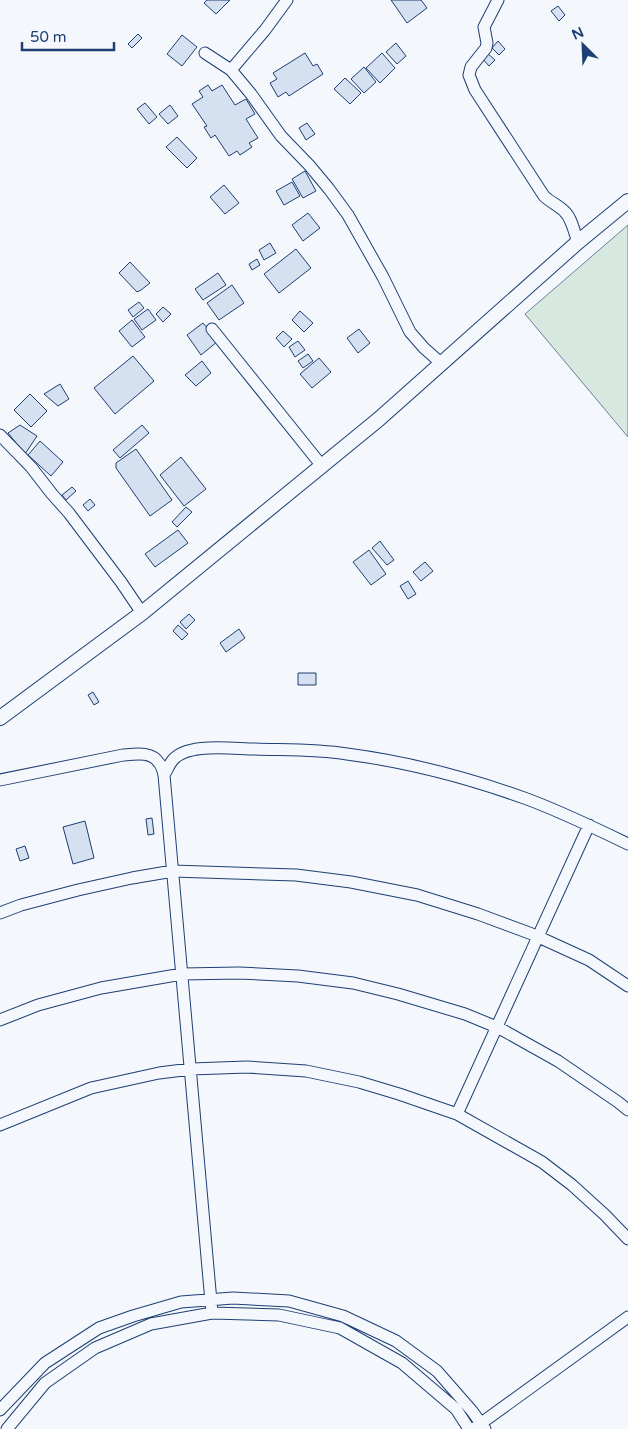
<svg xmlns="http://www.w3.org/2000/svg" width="628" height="1429" viewBox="0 0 628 1429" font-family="'Varela Round',sans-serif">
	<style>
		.green { fill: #d7e8df; stroke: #687fa3 }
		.building { fill: #d5e0f0; stroke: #1d3f73 }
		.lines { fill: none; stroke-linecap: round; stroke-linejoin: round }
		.minor-casing { stroke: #1d3f73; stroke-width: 13 }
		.tertiary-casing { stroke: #1d3f73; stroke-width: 16 }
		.minor { stroke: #f4f7fb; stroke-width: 11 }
		.tertiary { stroke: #f4f7fb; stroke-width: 14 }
	</style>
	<rect width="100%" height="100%" fill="#f4f7fb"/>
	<path class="green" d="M628 225V437L525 314Z"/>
	<path class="building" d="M207 0H230L216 14 204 3Z
		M391 0H421L427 8 407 23Z
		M558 6 565 15 559 21 551 11Z
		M138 34 142 38 132 48 128 44Z
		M182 35 197 47 182 66 167 54Z
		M498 41 505 49 499 55 492 48Z
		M396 43 406 56 397 64 386 52Z
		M486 52 495 60 489 66 481 57Z
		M305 53 313 66 317 64 323 74 289 96 286 92 278 97 270 83 277 79 273 73Z
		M382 53 395 68 380 83 366 68Z
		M364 67 376 82 364 93 351 79Z
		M345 78 361 93 350 104 334 89Z
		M208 85 212 91 222 85 235 105 246 99 255 114 246 119 258 138 249 143 252 147 240 155 237 151 229 156 215 135 211 138 204 127 207 126 192 104 203 97 199 91Z
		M145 103 157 117 149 124 137 109Z
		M170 105 178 116 168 124 159 114Z
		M307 123 315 134 306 140 299 128Z
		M177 137 197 158 187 168 166 147Z
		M305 171 316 191 303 198 292 179Z
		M292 182 300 196 284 205 276 191Z
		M224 185 239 203 225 214 210 197Z
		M308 213 320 228 303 241 292 225Z
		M270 243 276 253 264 260 259 250Z
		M296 249 311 268 279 293 264 274Z
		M257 259 260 265 252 270 249 264Z
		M130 262 150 283 141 290 137 292 119 273Z
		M218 273 226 285 203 300 195 289Z
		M232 285 244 303 219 320 207 303Z
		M139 302 144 308 133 317 128 310Z
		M163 307 171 314 163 322 156 314Z
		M148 309 156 320 142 330 134 319Z
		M300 311 313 323 304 332 292 320Z
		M132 320 145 337 132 347 119 331Z
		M203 323 218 341 201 355 187 335Z
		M359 329 370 343 358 353 347 338Z
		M283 331 292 339 284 347 276 338Z
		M298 341 305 350 295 357 289 347Z
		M308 354 313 361 303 368 298 361Z
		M133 356 154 381 115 414 94 388Z
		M319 358 331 372 312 388 300 374Z
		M202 361 211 373 196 386 185 375Z
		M60 384 69 399 58 406 44 394Z
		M30 394 47 411 31 427 14 410Z
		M20 425 37 436 25 454 8 433Z
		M142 425 149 433 120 458 113 450Z
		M40 441 63 462 51 476 28 455Z
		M136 449 172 500 150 516 116 468V463Z
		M181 457 206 489 184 506 160 475Z
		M72 487 76 491 66 500 62 495Z
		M90 499 95 505 88 511 83 505Z
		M186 507 192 512 177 527 172 522Z
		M178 530 188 543 155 567 145 554Z
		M380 541 394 560 387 565 372 548Z
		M369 550 386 574 371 585 353 562Z
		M425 562 433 571 421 581 413 572Z
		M408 581 416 594 408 599 400 586Z
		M189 614 195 620 186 629 180 622Z
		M178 625 188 634 182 640 173 631Z
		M239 629 245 638 226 652 220 643Z
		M298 673H316V685H298Z
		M93 692 99 702 94 705 88 695Z
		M152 818 154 834 148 835 146 819Z
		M85 821 94 858 73 864 63 827Z
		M25 846 29 858 20 861 16 849Z"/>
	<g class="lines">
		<defs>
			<path id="minor" d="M498 0 484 27 487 43 486 48 471 67 469 75 475 90 544 196C550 202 558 205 564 211 572 218 574 232 578 242
				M205 53 231 70 251 94 281 136 309 165 329 189 348 215 383 277 410 332 424 348 442 364
				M231 70 265 30 287 0
				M212 329 322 466
				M0 435 31 467 52 494 69 513 121 582 142 613
				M164 775C167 770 169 765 172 761 186 742 233 749 255 749 286 750 317 749 347 754 408 762 469 778 527 799 562 812 595 828 628 844
				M0 780 123 755C135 754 152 751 159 763 162 766 163 771 164 775L212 1313
				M0 913 21 905 78 890 132 878 173 871 296 875 351 882 417 895 478 914 532 934 589 960 628 986
				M0 1020 38 1005 101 988 182 974 239 973 298 976 353 983 398 994 465 1014 499 1028 558 1061 618 1102 628 1110
				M457 1114 589 825
				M0 1125 91 1088 159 1073 191 1069 247 1067 306 1071 359 1082 399 1094 457 1114 542 1162 572 1185 605 1215 628 1239
				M0 1410 45 1363 99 1328 133 1316 181 1302 233 1298 289 1301 343 1316 396 1341 437 1371 472 1411 485 1429
				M476 1427 628 1317
				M7 1429 45 1383 95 1348 151 1324 212 1313 279 1315 340 1328 402 1363 456 1409 469 1429"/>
			<path id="tertiary" d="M0 718 142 613 379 419 578 242 628 201"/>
		</defs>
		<use href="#minor" class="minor-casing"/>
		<use href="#tertiary" class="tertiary-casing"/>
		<use href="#minor" class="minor"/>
		<use href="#tertiary" class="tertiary"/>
	</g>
	<g transform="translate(583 45) rotate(336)" stroke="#f4f7fb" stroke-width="4" paint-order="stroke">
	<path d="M0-4L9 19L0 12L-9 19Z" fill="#1d3f73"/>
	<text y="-8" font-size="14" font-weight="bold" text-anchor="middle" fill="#1d3f73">N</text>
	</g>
	<path d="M22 42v8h92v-8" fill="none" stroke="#1d3f73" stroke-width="2.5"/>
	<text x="30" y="42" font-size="15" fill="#1d3f73" stroke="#f4f7fb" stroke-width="4" paint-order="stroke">50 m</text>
</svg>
